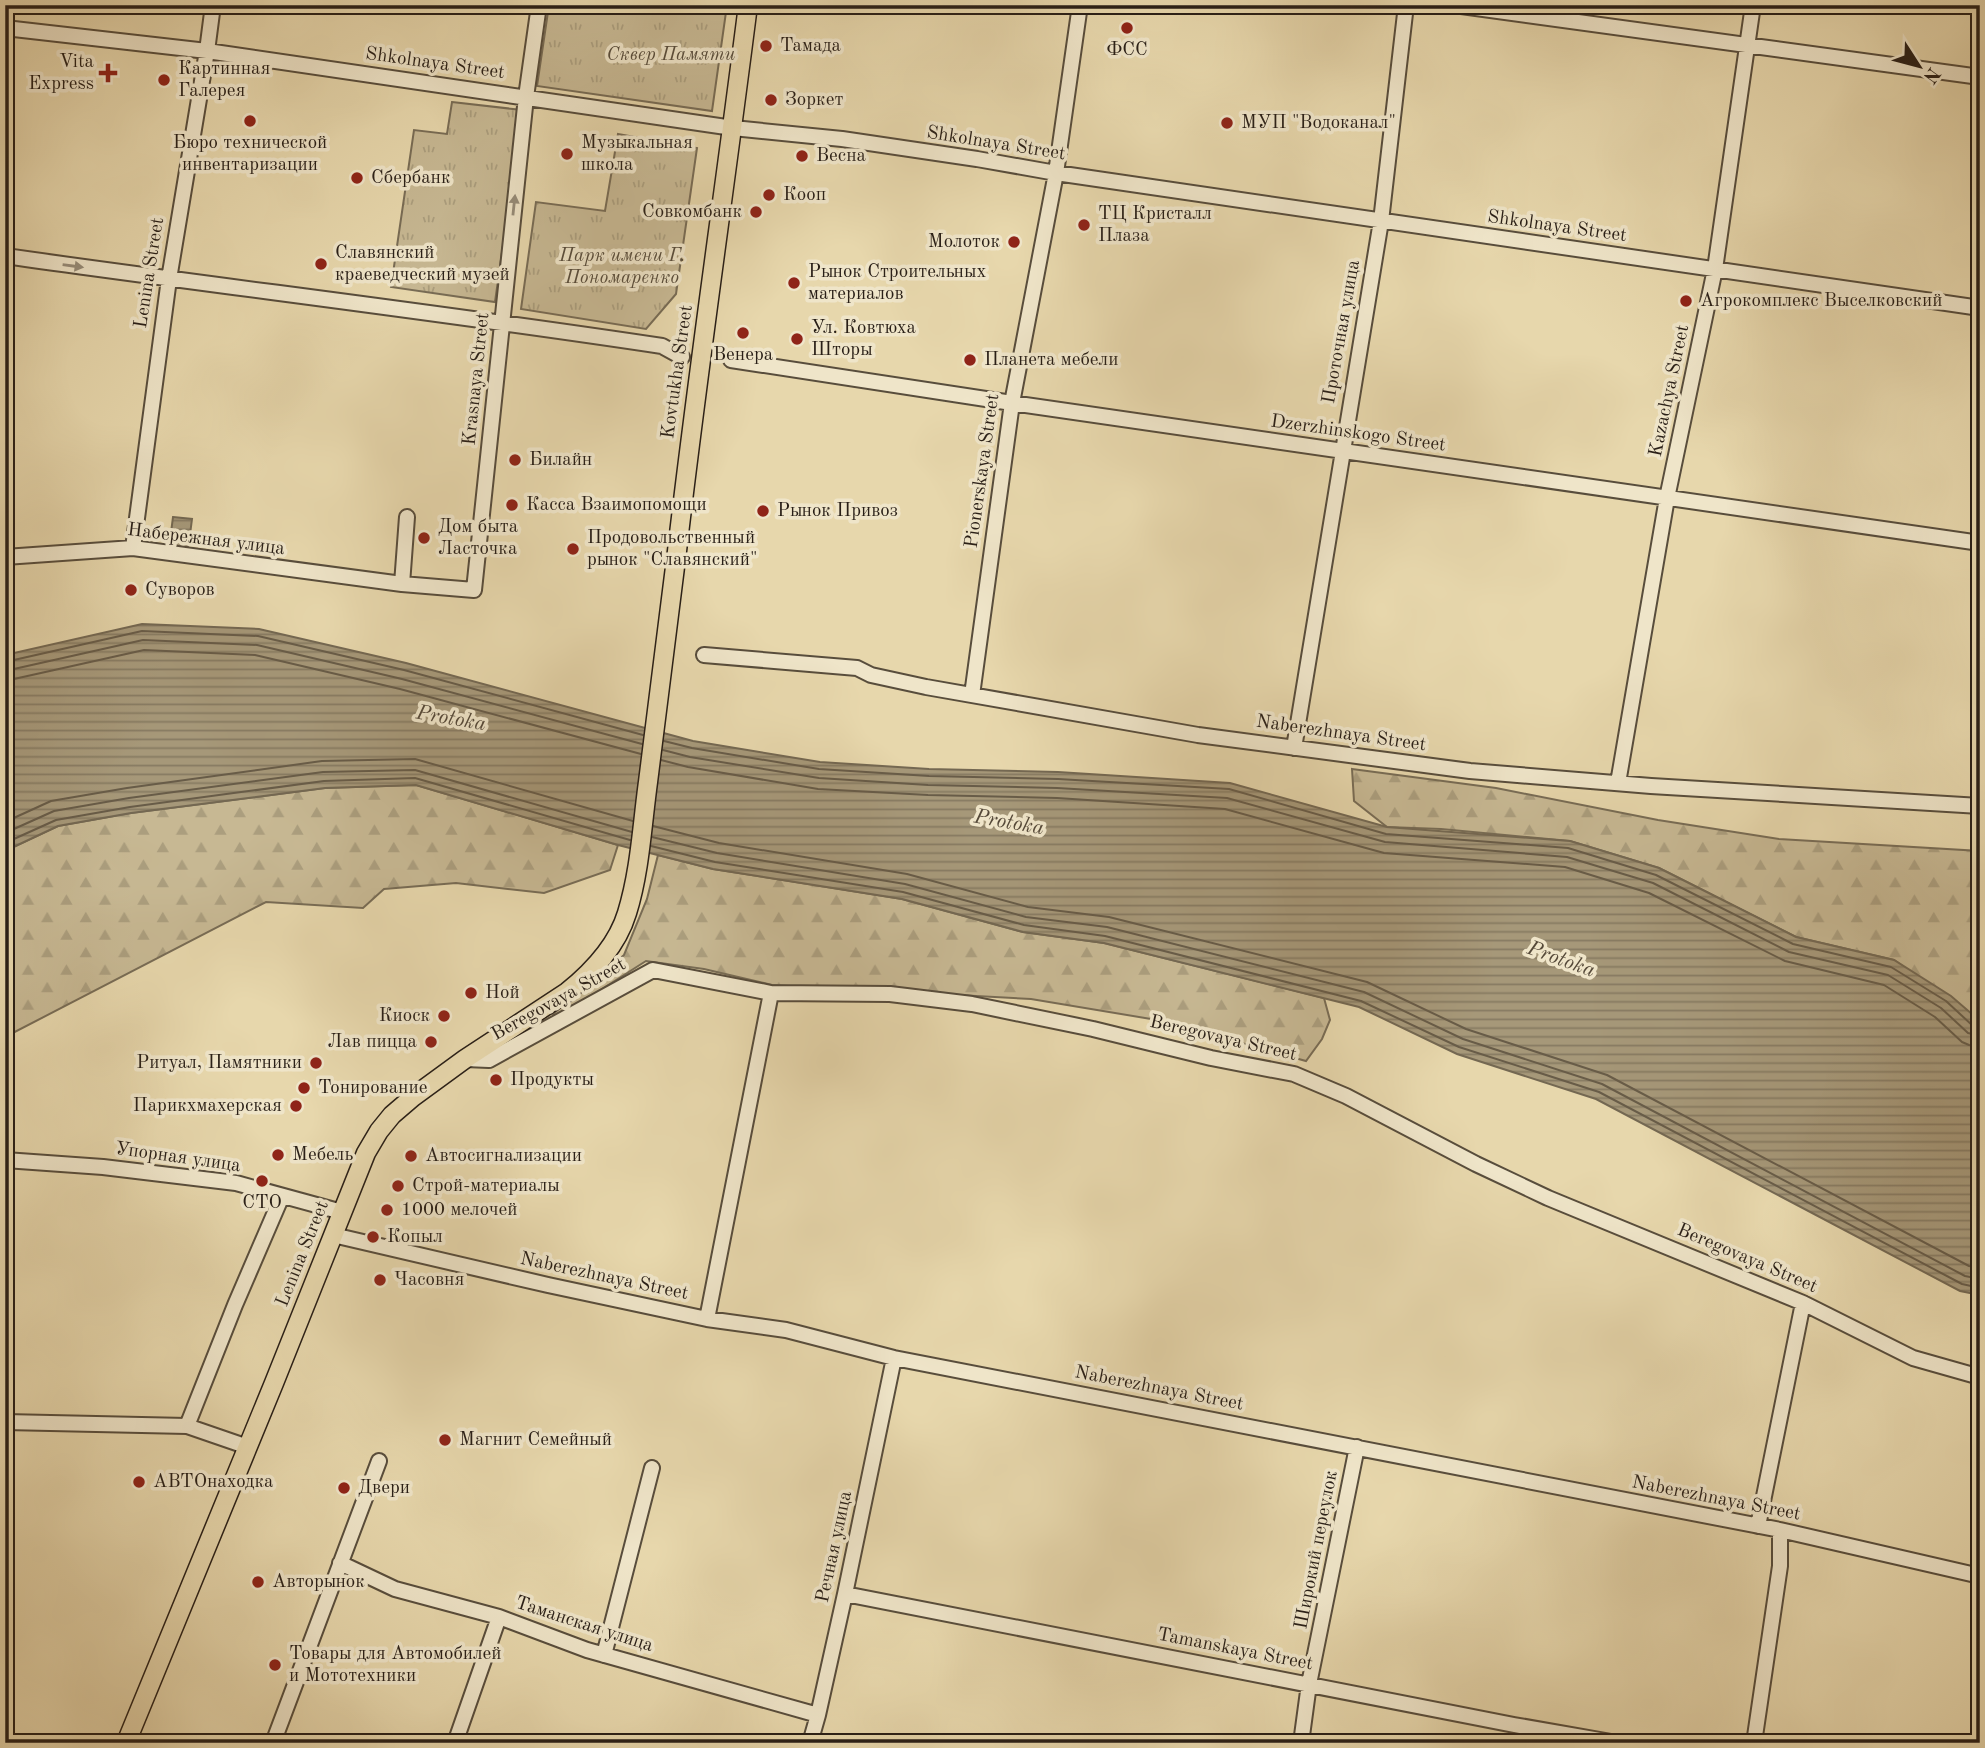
<svg xmlns="http://www.w3.org/2000/svg" width="1985" height="1748" viewBox="0 0 1985 1748" font-family="'Old Standard TT',serif">
	<style>
		.grass { fill: url(#grass-tufts); stroke: #786c55; stroke-width: 2 }
		.forest { fill: url(#forest-firs); stroke: #786c55; stroke-width: 2 }
		.water { fill: url(#water-rules); stroke: #746852; stroke-width: 2 }
		.lines { fill: none; stroke-linecap: round; stroke-linejoin: round }
		.shore { stroke: #685c48; stroke-width: 2 }
		.minor-casing { stroke: #584d3c; stroke-width: 18 }
		.major-casing { stroke: #291f17; stroke-width: 21 }
		.minor { stroke: #efe5c9; stroke-width: 14 }
		.major { stroke: #e7d7ac; stroke-width: 18 }
		.oneway { fill: #968c79 }
		.poi-dot { fill: #8f2418; stroke: #efe5c9; stroke-width: 2.5 }
		.labels { text-anchor: middle; dominant-baseline: central; stroke-width: 7; stroke-linejoin: round; paint-order: stroke }
		.poi-label { font-size: 19px; fill: #291f17; stroke: #efe5c9; text-anchor: start }
		.park-label { font-size: 19px; font-style: italic; fill: #584d3c; stroke: #efe5c9 }
		.street-label { font-size: 19px; fill: #291f17; stroke: #efe5c9 }
		.water-label { font-size: 21px; font-style: italic; fill: #554939; stroke: #efe5c9 }
	</style>
	<defs>
		<pattern id="grass-tufts" width="24" height="20" patternUnits="userSpaceOnUse" patternTransform="scale(1.75)"><rect width="24" height="20" fill="#c7b893"/><path d="M3 7l-1-3M5 7V3M7 7l1-3M15 17l-1-3M17 17v-4M19 17l1-3" fill="none" stroke="#ab9e7e"/></pattern>
		<pattern id="forest-firs" width="22" height="20" patternUnits="userSpaceOnUse" patternTransform="scale(1.75)"><rect width="22" height="20" fill="#c7b893"/><path d="M5 1l3.5 6h-7zM16 11l3.5 6h-7z" fill="#ab9e7e"/></pattern>
		<pattern id="water-rules" width="6" height="5" patternUnits="userSpaceOnUse" patternTransform="scale(1.75)"><rect width="6" height="5" fill="#a69879"/><path d="M0 2.5h6" fill="none" stroke="#877b62"/></pattern>
	</defs>
	<rect width="100%" height="100%" fill="#e7d7ac"/>
	<filter id="stains"><feTurbulence type="fractalNoise" baseFrequency=".00286" numOctaves="4"/><feColorMatrix values="0 0 0 0 .2 0 0 0 0 .09 0 0 0 0 .02 0 0 0 .5 -.17"/></filter>
	<radialGradient id="worn" r=".72"><stop offset=".6" stop-color="#630" stop-opacity="0"/><stop offset="1" stop-color="#630" stop-opacity=".3"/></radialGradient>
	<path class="grass" d="M549 5H727L712 111 537 86Z
		M452 102 522 110 495 302 391 287 414 130 447 134Z
		M618 134 697 148 676 294 646 329 521 309 536 202 605 211Z"/>
	<path class="forest" d="M1352 769 1496 788 1658 820 1779 839 1980 851V1021L1894 960 1796 937 1659 868 1570 841 1441 829 1387 827 1354 801Z
		M416 785 618 845 610 870 544 893 456 883 384 889 363 908 266 902 5 1037V851L58 826 131 813 325 788Z
		M658 855 713 869 902 899 1023 932 1104 943 1324 998 1330 1020 1322 1039 1306 1061 1163 1021 1031 999 772 985 704 969 646 961 558 1017 553 1014 624 955 647 899Z"/>
	<path class="water" d="M173 517 192 519 188 550 169 548Z
		M142 624 259 629 406 663 693 741 820 762 929 769 1058 772 1230 783 1387 827 1570 841 1659 868 1796 937 1894 960 1951 996 1980 1021V1295L1960 1291 1596 1099 1457 1054 1359 1007 1104 943 1023 932 902 899 713 869 618 845 416 785 325 788 131 813 58 826 5 851V655Z"/>
	<g class="lines">
		<path class="shore" d="M5 662 142 631 258 636 404 670 643 735
			M5 671 143 640 257 645 402 679 642 744
			M5 681 144 650 255 655 400 689 641 754
			M664 741 692 748 819 769 929 776 1058 779 1229 789 1386 834 1568 848 1656 875 1793 944 1891 967 1946 1001 1973 1026 1980 1027
			M663 750 690 757 819 778 928 785 1057 788 1227 798 1385 842 1567 857 1653 883 1789 952 1888 975 1941 1008 1968 1033 1980 1036
			M661 760 688 767 818 789 928 795 1057 798 1225 809 1384 853 1565 867 1649 893 1785 961 1884 985 1935 1017 1962 1042 1969 1045 1980 1047
			M5 822 51 801 127 788 322 761 415 759 633 821
			M653 826 719 843 907 874 1028 907 1109 917 1367 982 1466 1029 1607 1075 1969 1266 1980 1268
			M5 833 54 811 129 798 323 772 415 770 632 832
			M652 837 717 853 905 884 1026 917 1107 927 1364 992 1463 1039 1602 1084 1965 1276 1980 1279
			M5 843 56 820 130 807 324 781 415 778 630 840
			M651 846 715 862 903 892 1024 925 1105 936 1361 1001 1459 1047 1599 1092 1962 1284 1980 1288"/>
		<defs>
			<path id="minor" d="M1454 5 1980 77
				M5 28 207 51 733 128 842 139 977 159 1056 173 1980 308
				M5 256C224 287 444 313 662 346L682 357
				M731 360 1012 403 1980 543
				M407 517 402 584 474 590 526 97 539 5
				M133 548 169 279 207 51 213 5
				M5 557 133 548 402 584
				M704 655 857 668 871 675 926 687 1198 735 1470 771 1651 786 1980 806
				M972 695 1012 403 1056 173 1080 5
				M1294 748 1381 221 1406 5
				M1618 783 1667 498 1715 269 1753 5
				M465 1059 489 1060 653 970 771 993 890 994 972 1004 1093 1029 1211 1058 1294 1074 1346 1096 1476 1164 1548 1198 1803 1303 1913 1358 1980 1377
				M5 1160 103 1167 236 1183 342 1212
				M333 1235 548 1285 707 1319 786 1330 894 1358 1780 1530 1980 1576
				M707 1319 771 993
				M5 1422 187 1426 248 1447
				M187 1426 235 1305 282 1196
				M1758 1526 1803 1303
				M340 1563 395 1589 499 1617 587 1650 818 1715
				M845 1594 1514 1725 1617 1743
				M604 1655 652 1468
				M273 1743 379 1461
				M455 1743 499 1617
				M810 1743 818 1715 845 1594 894 1358
				M1301 1743 1309 1684 1357 1447
				M1754 1743 1780 1566V1530"/>
			<path id="major" d="M126 1743 274 1383 366 1153 379 1131 392 1115 413 1097 465 1059 567 992C593 971 617 946 627 913 640 871 642 826 648 782 658 705 668 628 677 551 698 369 725 187 748 5"/>
		</defs>
		<use href="#minor" class="minor-casing"/>
		<use href="#major" class="major-casing"/>
		<use href="#minor" class="minor"/>
		<use href="#major" class="major"/>
	</g>
	<defs><path id="oneway-solid" d="M-6-.8H1V-3.2L6.5 0L1 3.2V.8H-6Z" transform="scale(1.75)"/></defs>
	<g class="oneway">
		<use href="#oneway-solid" transform="translate(514 205) rotate(-84)"/>
		<use href="#oneway-solid" transform="translate(73 266) rotate(8)"/>
	</g>
	<g class="poi-dot">
		<circle cx="1127" cy="28" r="7"/>
		<circle cx="766" cy="46" r="7"/>
		<path d="M104.5 62.5h7v7h7v7h-7v7h-7v-7h-7v-7h7z"/>
		<circle cx="164" cy="80" r="7"/>
		<circle cx="771" cy="100" r="7"/>
		<circle cx="250" cy="121" r="7"/>
		<circle cx="1227" cy="123" r="7"/>
		<circle cx="567" cy="154" r="7"/>
		<circle cx="802" cy="156" r="7"/>
		<circle cx="357" cy="178" r="7"/>
		<circle cx="769" cy="195" r="7"/>
		<circle cx="756" cy="212" r="7"/>
		<circle cx="1084" cy="225" r="7"/>
		<circle cx="1014" cy="242" r="7"/>
		<circle cx="321" cy="264" r="7"/>
		<circle cx="794" cy="283" r="7"/>
		<circle cx="1686" cy="301" r="7"/>
		<circle cx="743" cy="333" r="7"/>
		<circle cx="797" cy="339" r="7"/>
		<circle cx="970" cy="360" r="7"/>
		<circle cx="515" cy="460" r="7"/>
		<circle cx="512" cy="505" r="7"/>
		<circle cx="763" cy="511" r="7"/>
		<circle cx="424" cy="538" r="7"/>
		<circle cx="573" cy="549" r="7"/>
		<circle cx="131" cy="590" r="7"/>
		<circle cx="471" cy="993" r="7"/>
		<circle cx="444" cy="1016" r="7"/>
		<circle cx="431" cy="1042" r="7"/>
		<circle cx="316" cy="1063" r="7"/>
		<circle cx="496" cy="1080" r="7"/>
		<circle cx="304" cy="1088" r="7"/>
		<circle cx="296" cy="1106" r="7"/>
		<circle cx="278" cy="1155" r="7"/>
		<circle cx="411" cy="1156" r="7"/>
		<circle cx="262" cy="1181" r="7"/>
		<circle cx="398" cy="1186" r="7"/>
		<circle cx="387" cy="1210" r="7"/>
		<circle cx="373" cy="1237" r="7"/>
		<circle cx="380" cy="1280" r="7"/>
		<circle cx="445" cy="1440" r="7"/>
		<circle cx="139" cy="1482" r="7"/>
		<circle cx="344" cy="1488" r="7"/>
		<circle cx="258" cy="1582" r="7"/>
		<circle cx="275" cy="1665" r="7"/>
	</g>
	<g class="labels">
		<g class="poi-label">
			<text x="780" y="46">Тамада</text>
			<text x="1127" y="50" text-anchor="middle">ФСС</text>
			<text x="94" y="62" text-anchor="end">Vita<tspan x="94" dy="22">Express</tspan></text>
			<text x="178" y="69">Картинная<tspan x="178" dy="22">Галерея</tspan></text>
			<text x="785" y="100">Зоркет</text>
			<text x="1241" y="123">МУП "Водоканал"</text>
			<text x="250" y="143" text-anchor="middle">Бюро технической<tspan x="250" dy="22">инвентаризации</tspan></text>
			<text x="581" y="143">Музыкальная<tspan x="581" dy="22">школа</tspan></text>
			<text x="816" y="156">Весна</text>
			<text x="371" y="178">Сбербанк</text>
			<text x="783" y="195">Кооп</text>
			<text x="742" y="212" text-anchor="end">Совкомбанк</text>
			<text x="1098" y="214">ТЦ Кристалл<tspan x="1098" dy="22">Плаза</tspan></text>
			<text x="1000" y="242" text-anchor="end">Молоток</text>
			<text x="335" y="253">Славянский<tspan x="335" dy="22">краеведческий музей</tspan></text>
			<text x="808" y="272">Рынок Строительных<tspan x="808" dy="22">материалов</tspan></text>
			<text x="1700" y="301">Агрокомплекс Выселковский</text>
			<text x="811" y="328">Ул. Ковтюха<tspan x="811" dy="22">Шторы</tspan></text>
			<text x="743" y="355" text-anchor="middle">Венера</text>
			<text x="984" y="360">Планета мебели</text>
			<text x="529" y="460">Билайн</text>
			<text x="526" y="505">Касса Взаимопомощи</text>
			<text x="777" y="511">Рынок Привоз</text>
			<text x="438" y="527">Дом быта<tspan x="438" dy="22">Ласточка</tspan></text>
			<text x="587" y="538">Продовольственный<tspan x="587" dy="22">рынок "Славянский"</tspan></text>
			<text x="145" y="590">Суворов</text>
			<text x="485" y="993">Ной</text>
			<text x="430" y="1016" text-anchor="end">Киоск</text>
			<text x="417" y="1042" text-anchor="end">Лав пицца</text>
			<text x="302" y="1063" text-anchor="end">Ритуал, Памятники</text>
			<text x="510" y="1080">Продукты</text>
			<text x="318" y="1088">Тонирование</text>
			<text x="282" y="1106" text-anchor="end">Парикхмахерская</text>
			<text x="292" y="1155">Мебель</text>
			<text x="425" y="1156">Автосигнализации</text>
			<text x="412" y="1186">Строй-материалы</text>
			<text x="262" y="1203" text-anchor="middle">СТО</text>
			<text x="401" y="1210">1000 мелочей</text>
			<text x="387" y="1237">Копыл</text>
			<text x="394" y="1280">Часовня</text>
			<text x="459" y="1440">Магнит Семейный</text>
			<text x="153" y="1482">АВТОнаходка</text>
			<text x="358" y="1488">Двери</text>
			<text x="272" y="1582">Авторынок</text>
			<text x="289" y="1654">Товары для Автомобилей<tspan x="289" dy="22">и Мототехники</tspan></text>
		</g>
		<g class="park-label">
			<text x="671" y="55">Сквер Памяти</text>
			<text x="622" y="256">Парк имени Г.<tspan x="622" dy="22">Пономаренко</tspan></text>
		</g>
		<g class="street-label">
			<text transform="translate(435 64) rotate(8)">Shkolnaya Street</text>
			<text transform="translate(996 144) rotate(9)">Shkolnaya Street</text>
			<text transform="translate(1557 227) rotate(8)">Shkolnaya Street</text>
			<text transform="translate(150 273) rotate(-81)">Lenina Street</text>
			<text transform="translate(1342 332) rotate(-80)">Проточная улица</text>
			<text transform="translate(678 372) rotate(-82)">Kovtukha Street</text>
			<text transform="translate(477 379) rotate(-84)">Krasnaya Street</text>
			<text transform="translate(1670 391) rotate(-78)">Kazachya Street</text>
			<text transform="translate(1358 434) rotate(8)">Dzerzhinskogo Street</text>
			<text transform="translate(983 471) rotate(-82)">Pionerskaya Street</text>
			<text transform="translate(206 540) rotate(7)">Набережная улица</text>
			<text transform="translate(1341 734) rotate(8)">Naberezhnaya Street</text>
			<text transform="translate(559 1000) rotate(-29)">Beregovaya Street</text>
			<text transform="translate(1223 1039) rotate(13)">Beregovaya Street</text>
			<text transform="translate(178 1158) rotate(8)">Упорная улица</text>
			<text transform="translate(303 1254) rotate(-68)">Lenina Street</text>
			<text transform="translate(1747 1259) rotate(23)">Beregovaya Street</text>
			<text transform="translate(604 1277) rotate(12)">Naberezhnaya Street</text>
			<text transform="translate(1159 1389) rotate(11)">Naberezhnaya Street</text>
			<text transform="translate(1716 1499) rotate(11)">Naberezhnaya Street</text>
			<text transform="translate(835 1547) rotate(-78)">Речная улица</text>
			<text transform="translate(1317 1550) rotate(-79)">Широкий переулок</text>
			<text transform="translate(584 1625) rotate(18)">Таманская улица</text>
			<text transform="translate(1235 1650) rotate(11)">Tamanskaya Street</text>
		</g>
		<g class="water-label">
			<text transform="translate(451 719) rotate(10)">Protoka</text>
			<text transform="translate(1009 823) rotate(10)">Protoka</text>
			<text transform="translate(1561 960) rotate(20)">Protoka</text>
		</g>
	</g>
	<rect width="1985" height="1748" fill="none" stroke="#e7d7ac" stroke-width="28"/>
	<rect x="7" y="7" width="1971" height="1734" fill="none" stroke="#291f17" stroke-width="3.5"/>
	<rect x="14" y="14" width="1957" height="1720" fill="none" stroke="#291f17" stroke-width="2"/>
	<g transform="translate(1919 66) rotate(126)" stroke="#efe5c9" stroke-width="5" paint-order="stroke">
	<path d="M0-5L12 26L0 18L-12 26Z" fill="#291f17"/>
	<text y="-10" font-size="19" font-weight="bold" text-anchor="middle" fill="#291f17">N</text>
	</g>
	<rect width="100%" height="100%" filter="url(#stains)"/>
	<rect width="100%" height="100%" fill="url(#worn)"/>
</svg>
